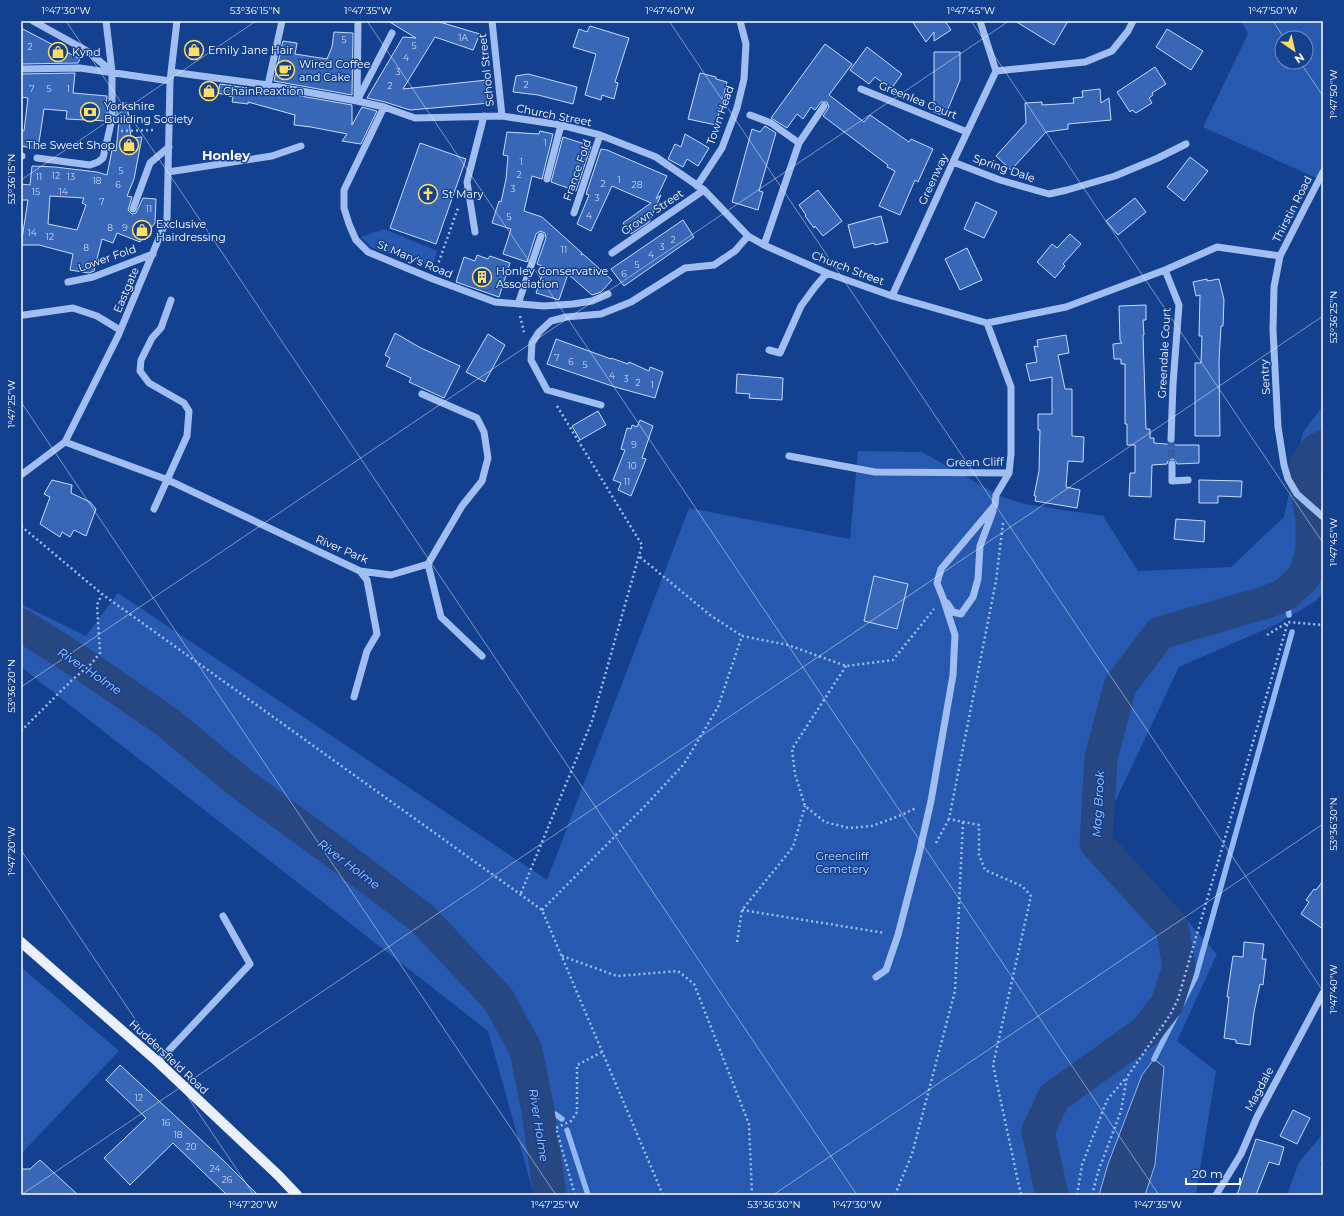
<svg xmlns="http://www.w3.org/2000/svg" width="1344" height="1216" viewBox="0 0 1344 1216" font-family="Montserrat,sans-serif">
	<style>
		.green { fill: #2659af; fill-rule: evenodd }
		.water { fill: #264782; stroke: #92b8f4 }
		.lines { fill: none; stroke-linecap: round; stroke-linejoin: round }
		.stream { stroke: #92b8f4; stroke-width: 5.5 }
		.river { stroke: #264782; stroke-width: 33 }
		.building { fill: #3867b7; stroke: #c7dbfc; fill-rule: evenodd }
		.minor-tunnel { stroke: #375da1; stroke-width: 7; stroke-dasharray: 7 3.5; stroke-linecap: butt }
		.path { stroke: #a0bef1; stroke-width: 2.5; stroke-dasharray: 2 3; stroke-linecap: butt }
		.minor { stroke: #a0bef1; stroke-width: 7 }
		.major { stroke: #eaf0ff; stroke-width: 10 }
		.ticks { fill: none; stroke: #fff; stroke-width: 1; stroke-opacity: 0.45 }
		.labels { text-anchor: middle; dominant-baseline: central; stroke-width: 3; stroke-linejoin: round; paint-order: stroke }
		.number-label { font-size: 9px; fill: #cdd9ed }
		.poi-label { font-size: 11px; fill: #fff; stroke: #144090; text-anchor: start }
		.street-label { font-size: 11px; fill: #fff; stroke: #144090 }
		.park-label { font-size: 11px; fill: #c7dbfc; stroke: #144090 }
		.water-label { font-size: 12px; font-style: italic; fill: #acc9f8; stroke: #144090 }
		.quarter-label { font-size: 13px; font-weight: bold; fill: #fff; stroke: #144090 }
		.neatline { fill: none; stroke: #fff; stroke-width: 1.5 }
		.ticks-label { font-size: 10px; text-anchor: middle; fill: #fff }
	</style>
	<rect width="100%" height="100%" fill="#144090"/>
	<path class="green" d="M1241 21H1323V181L1203 127 1248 34ZM1282 38H1306V62H1282Z
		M384 229 437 251 433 267 372 248 361 237Z
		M1323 406V592L1316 601 1277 624 1179 667 1103 827 1217 954 1177 1041 1216 1071 1196 1195H1145L1155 1165 1164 1067 1154 1059 1142 1075 1108 1164 1099 1195H534L488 1031 21 667V604L86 636 118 593 547 880 689 508 850 539 858 451 922 452 1002 497 1025 504 1103 516 1138 571 1231 567 1284 517 1303 432Z
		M21 967 119 1051 21 1154Z
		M1323 1134V1159L1320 1163 1323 1171V1195H1287L1299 1162Z"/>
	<path class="water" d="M1154 1059 1164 1067 1155 1165 1145 1195H1099L1108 1164 1142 1075Z"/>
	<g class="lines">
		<path class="stream" d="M1286 594 1289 615
			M1167 1004 1178 1011
			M1154 1059 1196 976 1292 632
			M538 1111 555 1114 562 1119
			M567 1130 588 1195"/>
		<path class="river" d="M21 625 81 663 167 722 243 785 339 855 423 919 499 1000 526 1050 538 1111 550 1195
			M1052 1195 1038 1131 1054 1097 1145 1032 1167 1004 1179 967 1172 926 1096 843 1101 758 1120 686 1160 633 1267 602 1286 594 1305 576 1312 550V519L1304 478 1306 464 1316 450 1323 447"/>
	</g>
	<path class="building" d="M388 21H436L480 34 473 50 435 37 403 89 487 80 490 103 410 110 385 102 367 98 403 37 416 38Z
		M912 21H945L951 30 934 41V32L926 42Z
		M1015 21H1068L1054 45Z
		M590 26 629 38 615 82 618 83 614 99 602 95 601 100 585 95 596 54 573 47 579 29 587 32Z
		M21 28 80 59 78 63 21 64Z
		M1167 29 1203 51 1191 70 1156 47Z
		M334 32 353 33 352 95 274 81 283 41 297 43 295 54 327 59 332 47Z
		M825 44 852 64 829 95 864 122 870 115 909 142 911 139 933 149 918 182 915 180 900 215 879 206 895 171 887 167 888 165 823 116 829 107 827 102H821L815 110 811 107 803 119 797 114 787 128 771 118Z
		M867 47 902 74 891 89 875 77 869 84 850 70Z
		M934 52H960V80L945 116 934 112Z
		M1155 67 1166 84 1152 93 1153 95 1149 98 1152 103 1136 113 1132 110 1130 112 1117 92Z
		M75 73 73 93 107 96 106 106H107V121L66 119 67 111 44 109 38 149 21 146V130L24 131 28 98 21 97V74Z
		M700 73 716 77V79L727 82 716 125 688 119Z
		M528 74 577 87 573 104 538 95 513 92 516 76Z
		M220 84 260 90 272 94V91L352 105V125L362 107 377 111 361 144 342 141 347 134 311 127 294 125 295 115 248 102V104L232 102 233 97 218 93Z
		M1100 89 1101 103 1109 98 1111 120 1068 124V129L1046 132 1011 170 996 156 1026 123 1025 103 1042 102V105L1074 103 1073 98 1083 97 1082 91Z
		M127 103 131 138 142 137 134 179 127 196 132 197 128 210 132 214 136 213 143 198 156 199 155 223 140 242 117 233 113 243 102 239 94 271 89 273 70 270 73 254 39 245H21L28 200H21V184L30 185 32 166 55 167 97 172 107 175 112 150 116 151 119 121H117V104ZM50 196 84 198 82 203 86 205 77 230 48 224Z
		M765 126 776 133 759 191 763 192 758 210 732 202 752 129 760 132Z
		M540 131 553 134 542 179 532 176 524 211 542 217 582 253 581 255 583 254 612 280 601 292 592 295 568 274 559 300 536 293 545 267 537 264 546 238 545 233 540 231 536 234 527 262 503 254 511 229 492 223 499 201 501 202 506 179 508 156 503 155 507 132 539 134Z
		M685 134 709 148 698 166 687 159 683 167 668 159 675 144 681 147Z
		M563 137 591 146 576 191 551 182Z
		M420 143 466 159 436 244 390 228Z
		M601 149 607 150 667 176 656 199 661 195 649 222 631 234 623 223 651 203 612 186 591 231 577 224 589 195 586 194Z
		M1190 157 1208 171 1184 201 1167 187Z
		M818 190 842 221 823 236 815 226 814 228 805 216 806 215 799 205Z
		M1135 198 1146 212 1118 235 1106 221Z
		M976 202 997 212 984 238 964 229Z
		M881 216 888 242 875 245 874 243 854 248 848 225Z
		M683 220 694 237 624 286 611 269Z
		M1070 234 1081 244 1063 264 1065 266 1055 278 1037 262 1052 244 1057 248Z
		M967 248 982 280 960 290 945 259Z
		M477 255 488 259 490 256 510 263 499 297 456 282 464 257 475 261Z
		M1207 279V281L1219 279 1224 300 1223 326H1221L1219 361 1220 436H1195V363H1201L1202 336H1199L1200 295 1196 296 1193 282Z
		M1146 305V320H1143L1144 335H1143L1146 429H1150V438H1154V443L1177 445H1199V463L1177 464 1175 460 1172 459 1168 461 1167 464 1152 465 1151 497 1129 496 1130 473H1135V445H1127V424H1125V364H1121V359H1114L1113 344 1122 343 1120 340 1119 306Z
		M395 333 419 347 460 366 444 398 409 382 411 378 386 366 390 358 385 355Z
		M488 334 505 345 485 382 466 372Z
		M1066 335 1069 353 1058 355 1065 389H1072V436L1084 437 1083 462 1068 461 1066 487 1080 490 1077 508 1035 501 1036 496H1034L1039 471 1040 430H1038V414H1052V377L1030 381 1026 364 1037 362 1034 346 1038 347 1037 340Z
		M556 339 611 359V358L628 364 629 362 649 371 650 367 663 372 655 398 615 387 547 364Z
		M737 374 783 378 782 400 749 398 750 394 736 393Z
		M598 411 606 425 580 440 572 426Z
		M640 420 653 426 642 458 646 459 631 496 618 490 621 483 613 480 625 450 621 449 627 428 631 429 632 425 637 427Z
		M52 480 72 485 71 493 90 502 96 509 86 536 74 530 70 537 62 532 60 537 40 524 50 497 44 494Z
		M1199 480 1242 481 1241 497 1218 496V503H1199Z
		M1176 519 1205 521 1204 542 1174 539Z
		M874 576 908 584 897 629 864 621Z
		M1323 881V929L1301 914 1309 902 1306 900 1314 889 1316 890Z
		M1244 942 1264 944 1262 959H1266L1263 985 1260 984 1254 1012 1250 1045 1236 1043V1040L1224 1038 1229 997H1227L1233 956 1243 957Z
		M120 1065 224 1161 258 1195H227L173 1143 130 1185 104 1158 146 1118 106 1080Z
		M1293 1110 1310 1118 1297 1144 1280 1136Z
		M1256 1139 1284 1147 1279 1165 1269 1162 1256 1195H1237Z
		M40 1160 78 1195H21V1169H30Z"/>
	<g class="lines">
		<path class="minor-tunnel" d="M1171 439 1172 464"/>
		<path class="path" d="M121 131 156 130
			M437 267 458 208
			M520 316 524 332
			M1003 523 996 581 949 819 979 825V855L985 870 1022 886 1031 896 993 1065 1021 1195
			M21 526 102 594 542 910 663 1195
			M640 557 710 615 742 636
			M1267 635 1288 622 1323 625
			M846 666 792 749 795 774 805 806 825 822 849 828 872 826 899 816 916 808
			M21 731 72 680 91 664 100 653 97 605 102 594
			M936 843 949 819
			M521 893 592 721 642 545 557 406
			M542 910 644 807 684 764 718 707 742 636 788 645 846 666 893 660 934 609
			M742 910 885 933
			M737 942 742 910 793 847 805 806
			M562 956 617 976 678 971 694 984 749 1124 752 1195
			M575 1195 556 1128 571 1121 577 1112V1065L602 1052
			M895 1195 912 1154 955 991 963 822
			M1077 1195 1082 1165 1107 1100 1126 1078
			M1092 1195 1098 1172 1121 1111 1127 1077 1170 1015 1178 999 1288 622"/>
		<path class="minor" d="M33 21 89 52 112 72
			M492 21 502 116
			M21 69 80 68 170 81
			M996 71 1085 62 1112 51 1128 31 1133 21
			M171 72 268 85 357 101 384 107 415 118 502 116 561 125 600 135 656 157 704 190 748 236 764 245 827 273 892 296 987 323 1066 307 1165 270 1217 247 1280 256
			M268 85 282 21
			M861 89 967 132
			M358 99 392 33
			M357 101 358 21
			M384 107 344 190V208L349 224 356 240 368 252 433 279 495 302 544 306 573 304 592 301 608 294
			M750 115 771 123 799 143
			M21 156H22
			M37 158 90 165 98 162 103 158 112 119V72L106 21
			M953 162 1000 180 1049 194 1067 190 1115 176 1158 158 1186 144
			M168 172 272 156 301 146
			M1323 172 1280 256 1274 287 1273 330 1278 427 1284 465 1288 479 1297 494 1323 517
			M547 179 561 125
			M697 186 722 148 737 108 744 79 746 44 740 21
			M133 209 150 163 169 147
			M574 213 600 135
			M475 232 467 182 484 116
			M764 245 799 143 824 106
			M612 253 704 190
			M1165 270 1179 305 1173 384 1171 439
			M68 282 93 277 153 254
			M892 296 953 162 996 71 980 21
			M518 304 541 236
			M24 315 73 308 97 316 120 330
			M769 350 780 353 801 306 815 287 827 273
			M601 405 547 390 531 360 532 343 539 332 551 321 566 317 601 314 631 302 685 268 714 265 735 251 748 236
			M65 442 168 480 360 571 391 575 428 564 462 506 482 481 488 458 484 432 477 418 422 394
			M789 456 875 472 1009 473 1011 454V387L987 323
			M1172 464V481L1188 480
			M21 475 65 442 118 336 167 219 170 81 177 21
			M154 509 187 436 189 411 184 403 149 383 140 371 141 360 152 338 161 328 171 300
			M428 564 441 617 482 656
			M947 603 953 612 961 614 973 597 978 579 980 546 993 511
			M354 697 367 651 377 634 367 580 360 571
			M876 977 886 970 898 935 919 854 931 801 953 675 955 635 943 598 937 583 941 569 995 505 996 495 1009 473
			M158 1062 250 964 223 916
			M1216 1195 1241 1154 1257 1117 1323 993"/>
		<path class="major" d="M21 942 158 1062 279 1176 297 1195"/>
	</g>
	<path class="ticks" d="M66 21 857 1195M367 21 1159 1195M669 21 1323 991M971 21 1323 543M1273 21 1284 38M1300 62 1323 96M21 180 256 21M21 402 556 1195M21 687 1009 21M21 850 254 1195M21 1195 1323 316M773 1195 1323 824"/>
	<defs>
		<symbol id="shop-ring" viewBox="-11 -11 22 22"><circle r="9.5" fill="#144090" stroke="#ffde60" stroke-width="1.5"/><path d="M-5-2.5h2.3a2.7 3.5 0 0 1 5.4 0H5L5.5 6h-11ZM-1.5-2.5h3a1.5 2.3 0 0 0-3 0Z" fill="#ffde60"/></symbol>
		<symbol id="cafe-ring" viewBox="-11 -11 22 22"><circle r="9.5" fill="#144090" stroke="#ffde60" stroke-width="1.5"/><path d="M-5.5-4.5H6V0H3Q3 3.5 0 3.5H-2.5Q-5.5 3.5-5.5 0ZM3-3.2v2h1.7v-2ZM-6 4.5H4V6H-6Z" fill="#ffde60"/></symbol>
		<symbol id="bank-ring" viewBox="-11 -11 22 22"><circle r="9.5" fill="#144090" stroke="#ffde60" stroke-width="1.5"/><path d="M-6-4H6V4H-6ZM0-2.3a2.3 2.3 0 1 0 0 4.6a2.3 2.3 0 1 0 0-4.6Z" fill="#ffde60"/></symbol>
		<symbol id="church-ring" viewBox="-11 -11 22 22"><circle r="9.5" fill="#144090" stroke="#ffde60" stroke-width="1.5"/><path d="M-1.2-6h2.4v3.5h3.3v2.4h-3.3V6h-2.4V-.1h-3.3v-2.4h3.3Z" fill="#ffde60"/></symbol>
		<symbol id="building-ring" viewBox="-11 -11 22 22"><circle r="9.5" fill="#144090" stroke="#ffde60" stroke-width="1.5"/><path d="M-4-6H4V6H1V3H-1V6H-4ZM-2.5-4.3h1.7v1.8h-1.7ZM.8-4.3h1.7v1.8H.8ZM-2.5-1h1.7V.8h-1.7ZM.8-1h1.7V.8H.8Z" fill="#ffde60"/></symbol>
	</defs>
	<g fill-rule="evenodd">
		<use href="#shop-ring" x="183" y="39" width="22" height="22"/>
		<use href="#shop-ring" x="47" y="41" width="22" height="22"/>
		<use href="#cafe-ring" x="274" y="59" width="22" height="22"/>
		<use href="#shop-ring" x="198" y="80" width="22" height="22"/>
		<use href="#bank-ring" x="79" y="101" width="22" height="22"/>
		<use href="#shop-ring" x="118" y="134" width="22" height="22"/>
		<use href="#church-ring" x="417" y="183" width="22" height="22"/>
		<use href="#shop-ring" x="131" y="219" width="22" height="22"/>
		<use href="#building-ring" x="471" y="266" width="22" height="22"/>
	</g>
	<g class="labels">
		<g class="number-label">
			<text x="463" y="37">1A</text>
			<text x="344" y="39">5</text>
			<text x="414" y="45">5</text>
			<text x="30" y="46">2</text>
			<text x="406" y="57">4</text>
			<text x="398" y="71">3</text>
			<text x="526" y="84">2</text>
			<text x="390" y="85">2</text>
			<text x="32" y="88">7</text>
			<text x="49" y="88">5</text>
			<text x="68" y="88">1</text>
			<text x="545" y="142">1</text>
			<text x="521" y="161">1</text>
			<text x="121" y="170">5</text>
			<text x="519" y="174">2</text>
			<text x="56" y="175">12</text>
			<text x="39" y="176">11</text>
			<text x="71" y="176">13</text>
			<text x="619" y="179">1</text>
			<text x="97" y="180">18</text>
			<text x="603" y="183">2</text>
			<text x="118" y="184">6</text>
			<text x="637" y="184">28</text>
			<text x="513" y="188">3</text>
			<text x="36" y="191">15</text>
			<text x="63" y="191">14</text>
			<text x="597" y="197">3</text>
			<text x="102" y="201">7</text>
			<text x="149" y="208">11</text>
			<text x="589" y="215">4</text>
			<text x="509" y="216">5</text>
			<text x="110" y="227">8</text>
			<text x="125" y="227">9</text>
			<text x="32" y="232">14</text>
			<text x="50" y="236">12</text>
			<text x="673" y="239">2</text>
			<text x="662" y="246">3</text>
			<text x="86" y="247">8</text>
			<text x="564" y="249">11</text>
			<text x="651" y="254">4</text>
			<text x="637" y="264">5</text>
			<text x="624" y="273">6</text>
			<text x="557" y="357">7</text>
			<text x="571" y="361">6</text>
			<text x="585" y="364">5</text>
			<text x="612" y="375">4</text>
			<text x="626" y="378">3</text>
			<text x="638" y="382">2</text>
			<text x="652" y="384">1</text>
			<text x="634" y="444">9</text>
			<text x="632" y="465">10</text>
			<text x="627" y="481">11</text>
			<text x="139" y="1097">12</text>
			<text x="166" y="1122">16</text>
			<text x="178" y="1134">18</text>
			<text x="191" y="1146">20</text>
			<text x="215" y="1168">24</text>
			<text x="227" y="1179">26</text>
		</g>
		<g class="poi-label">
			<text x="208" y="50">Emily Jane Hair</text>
			<text x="72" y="52">Kynd</text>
			<text x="299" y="64">Wired Coffee<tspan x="299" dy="13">and Cake</tspan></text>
			<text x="223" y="91">ChainReaxtion</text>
			<text x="104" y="106">Yorkshire<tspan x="104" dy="13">Building Society</tspan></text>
			<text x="115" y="145" text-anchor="end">The Sweet Shop</text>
			<text x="442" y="194">St Mary</text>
			<text x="156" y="224">Exclusive<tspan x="156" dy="13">Hairdressing</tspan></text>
			<text x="496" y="271">Honley Conservative<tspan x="496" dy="13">Association</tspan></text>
		</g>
		<g class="street-label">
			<text transform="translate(486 70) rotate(-96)">School Street</text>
			<text transform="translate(918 100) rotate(22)">Greenlea Court</text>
			<text transform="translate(554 115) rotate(11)">Church Street</text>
			<text transform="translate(720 115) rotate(-71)">Town Head</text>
			<text transform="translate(1004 168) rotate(19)">Spring Dale</text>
			<text transform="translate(577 170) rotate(-71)">France Fold</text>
			<text transform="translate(933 179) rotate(-65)">Greenway</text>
			<text transform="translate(1292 209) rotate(-63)">Thirstin Road</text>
			<text transform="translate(652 212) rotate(-34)">Crown Street</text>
			<text transform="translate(107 258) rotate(-19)">Lower Fold</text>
			<text transform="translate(415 259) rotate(23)">St Mary's Road</text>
			<text transform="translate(848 268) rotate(21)">Church Street</text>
			<text transform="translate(126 290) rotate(-67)">Eastgate</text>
			<text transform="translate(1164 353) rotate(-87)">Greendale Court</text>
			<text transform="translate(1265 377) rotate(-93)">Sentry</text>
			<text transform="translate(975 462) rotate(-1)">Green Cliff</text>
			<text transform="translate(342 549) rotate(23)">River Park</text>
			<text transform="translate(169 1057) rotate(43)">Huddersfield Road</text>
			<text transform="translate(1259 1089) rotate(-62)">Magdale</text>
		</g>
		<g class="park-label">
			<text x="842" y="856">Greencliff<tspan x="842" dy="13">Cemetery</tspan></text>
		</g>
		<g class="water-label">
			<text transform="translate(90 671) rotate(34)">River Holme</text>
			<text transform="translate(1098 804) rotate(-87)">Mag Brook</text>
			<text transform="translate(349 864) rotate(37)">River Holme</text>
			<text transform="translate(539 1125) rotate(81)">River Holme</text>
		</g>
		<g class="quarter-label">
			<text x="226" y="155">Honley</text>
		</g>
	</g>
	<rect width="1344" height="1216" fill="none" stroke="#144090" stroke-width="44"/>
	<g transform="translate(1294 50) rotate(146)"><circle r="19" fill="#144090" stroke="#728cbc"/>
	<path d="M0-3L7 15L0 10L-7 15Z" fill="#ffde60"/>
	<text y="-6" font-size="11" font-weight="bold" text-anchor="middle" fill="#ffffff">N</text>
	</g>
	<path d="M1186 1178v6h54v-6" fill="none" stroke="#ffffff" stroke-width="2"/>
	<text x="1192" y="1178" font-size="12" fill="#ffffff" stroke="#144090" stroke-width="3" paint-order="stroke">20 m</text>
	<rect x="22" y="22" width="1300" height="1172" class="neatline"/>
	<g class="ticks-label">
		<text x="66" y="14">1°47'30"W</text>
		<text x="255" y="14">53°36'15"N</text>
		<text x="368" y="14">1°47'35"W</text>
		<text x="670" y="14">1°47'40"W</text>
		<text x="971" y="14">1°47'45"W</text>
		<text x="1273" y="14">1°47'50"W</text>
		<text transform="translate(1333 94) rotate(-90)" y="4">1°47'50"W</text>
		<text transform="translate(11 179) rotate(-90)" y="4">53°36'15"N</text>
		<text transform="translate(1333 317) rotate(-90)" y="4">53°36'25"N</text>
		<text transform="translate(11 404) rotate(-90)" y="4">1°47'25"W</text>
		<text transform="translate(1333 542) rotate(-90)" y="4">1°47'45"W</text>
		<text transform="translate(11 686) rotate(-90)" y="4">53°36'20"N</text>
		<text transform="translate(1333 824) rotate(-90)" y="4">53°36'30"N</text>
		<text transform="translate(11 851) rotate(-90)" y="4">1°47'20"W</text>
		<text transform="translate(1333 989) rotate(-90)" y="4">1°47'40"W</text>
		<text x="253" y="1208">1°47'20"W</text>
		<text x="555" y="1208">1°47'25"W</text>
		<text x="774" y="1208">53°36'30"N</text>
		<text x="857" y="1208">1°47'30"W</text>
		<text x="1158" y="1208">1°47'35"W</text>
	</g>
</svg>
